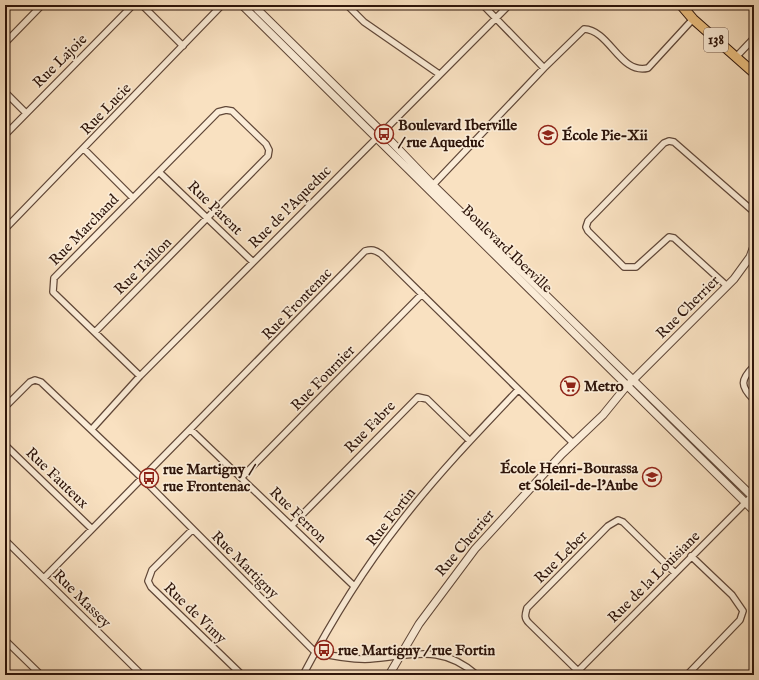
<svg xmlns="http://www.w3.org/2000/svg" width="759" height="680" viewBox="0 0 759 680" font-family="'IM FELL English',serif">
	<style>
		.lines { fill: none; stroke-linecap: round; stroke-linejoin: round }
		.minor-casing { stroke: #604738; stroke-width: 8 }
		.tertiary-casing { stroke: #604738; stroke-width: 9 }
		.primary-casing { stroke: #2d140a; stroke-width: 11 }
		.minor { stroke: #fbecd7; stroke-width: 5.5 }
		.tertiary { stroke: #fbecd7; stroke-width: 7 }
		.primary { stroke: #ecc080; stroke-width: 9 }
		.labels { text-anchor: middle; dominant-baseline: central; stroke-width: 3.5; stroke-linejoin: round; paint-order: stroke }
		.shield { fill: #fbecd7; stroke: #6b5548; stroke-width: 1 }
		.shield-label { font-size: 14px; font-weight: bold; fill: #2d140a }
		.street-label { font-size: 15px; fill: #2d140a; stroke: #fbecd7 }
		.poi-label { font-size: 15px; font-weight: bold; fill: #2d140a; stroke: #fbecd7; text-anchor: start }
	</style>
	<rect width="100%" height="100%" fill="#f9e1c1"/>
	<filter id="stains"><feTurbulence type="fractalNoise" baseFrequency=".005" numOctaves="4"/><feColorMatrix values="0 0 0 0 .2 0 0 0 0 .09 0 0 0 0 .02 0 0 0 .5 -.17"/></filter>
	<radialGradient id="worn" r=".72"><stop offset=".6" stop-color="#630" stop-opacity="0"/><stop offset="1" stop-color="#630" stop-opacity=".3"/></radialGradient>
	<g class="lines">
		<defs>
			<path id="minor" d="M142 5 183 46
				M347 5 364 22 439 74
				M483 5 544 68
				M5 43 42 5
				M736 57 754 38
				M5 92 26 113
				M5 135 133 5
				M84 149 132 197
				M159 172 253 262
				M431 187 544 68 584 29C610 30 620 75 648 68L693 19
				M5 229 222 5
				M727 286 674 238 669 237 636 267H624L588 231 586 227 588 221 664 143 669 141 674 142 754 212
				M95 332 268 156 269 150 266 144 232 111 226 110 218 112 54 278 53 292 140 376
				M754 366C740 380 740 386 754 400
				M5 407 30 382 35 380 41 382 143 479 315 652C332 656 352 660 370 659 412 656 440 643 477 675
				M92 429 140 376 509 5
				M191 430 354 586
				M5 445 92 529
				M241 478 422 294
				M292 525 418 397 427 399 470 441
				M192 530 152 570 148 581 151 587 242 675
				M5 540 142 675
				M44 578 365 251C372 249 375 250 381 254L573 443
				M5 640 41 675
				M578 671 529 623C524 618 525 615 527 608L608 526 618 520 623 522 675 573
				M303 675C331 622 362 571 399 524 435 477 477 433 518 390
				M574 675 752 496
				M687 675 740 620 743 611 732 595 691 556"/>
			<path id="tertiary" d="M242 5 754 511
				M253 5 382 132 433 185 754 498
				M389 675 419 624 475 549 562 454 603 415 625 388 734 279 750 257 754 246"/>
			<path id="primary" d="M681 5 693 19 754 73"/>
		</defs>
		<use href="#minor" class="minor-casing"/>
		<use href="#tertiary" class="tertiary-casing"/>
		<use href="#primary" class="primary-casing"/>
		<use href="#minor" class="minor"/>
		<use href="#tertiary" class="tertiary"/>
		<use href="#primary" class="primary"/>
	</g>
	<defs>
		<symbol id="bus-ring" viewBox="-11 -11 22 22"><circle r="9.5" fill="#fbecd7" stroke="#8f2418" stroke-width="1.5"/><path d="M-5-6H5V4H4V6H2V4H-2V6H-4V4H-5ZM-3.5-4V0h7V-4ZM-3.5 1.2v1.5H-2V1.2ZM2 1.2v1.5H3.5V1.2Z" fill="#8f2418"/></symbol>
		<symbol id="school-ring" viewBox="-11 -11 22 22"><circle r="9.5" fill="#fbecd7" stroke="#8f2418" stroke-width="1.5"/><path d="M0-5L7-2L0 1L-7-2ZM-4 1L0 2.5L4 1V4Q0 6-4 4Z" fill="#8f2418"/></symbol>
		<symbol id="supermarket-ring" viewBox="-11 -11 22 22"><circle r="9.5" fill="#fbecd7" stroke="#8f2418" stroke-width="1.5"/><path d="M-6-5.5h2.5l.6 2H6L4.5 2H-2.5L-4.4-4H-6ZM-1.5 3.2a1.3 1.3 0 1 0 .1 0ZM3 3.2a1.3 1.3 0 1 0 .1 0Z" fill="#8f2418"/></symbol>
	</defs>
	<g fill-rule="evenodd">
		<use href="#bus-ring" x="373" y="123" width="22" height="22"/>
		<use href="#school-ring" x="537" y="124" width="22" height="22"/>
		<use href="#supermarket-ring" x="559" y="375" width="22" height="22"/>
		<use href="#school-ring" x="641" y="466" width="22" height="22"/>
		<use href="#bus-ring" x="138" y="467" width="22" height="22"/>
		<use href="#bus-ring" x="313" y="639" width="22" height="22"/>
	</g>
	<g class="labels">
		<rect class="shield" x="704" y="28" width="24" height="24" rx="3"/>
		<g class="shield-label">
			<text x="716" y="40">138</text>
		</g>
		<g class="street-label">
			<text transform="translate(60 61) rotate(-45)">Rue Lajoie</text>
			<text transform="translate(106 109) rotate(-46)">Rue Lucie</text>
			<text transform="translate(290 207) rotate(-45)">Rue de l'Aqueduc</text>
			<text transform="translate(215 208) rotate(44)">Rue Parent</text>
			<text transform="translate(84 230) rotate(-46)">Rue Marchand</text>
			<text transform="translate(507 249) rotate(44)">Boulevard Iberville</text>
			<text transform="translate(143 266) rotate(-45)">Rue Taillon</text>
			<text transform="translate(297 304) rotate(-46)">Rue Frontenac</text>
			<text transform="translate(688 307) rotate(-45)">Rue Cherrier</text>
			<text transform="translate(323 378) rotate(-46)">Rue Fournier</text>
			<text transform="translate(370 427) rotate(-46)">Rue Fabre</text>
			<text transform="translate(57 478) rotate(44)">Rue Fauteux</text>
			<text transform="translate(298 515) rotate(44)">Rue Ferron</text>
			<text transform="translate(391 517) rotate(-52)">Rue Fortin</text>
			<text transform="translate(465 543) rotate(-50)">Rue Cherrier</text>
			<text transform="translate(561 557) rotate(-45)">Rue Leber</text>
			<text transform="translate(245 565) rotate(45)">Rue Martigny</text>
			<text transform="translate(654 577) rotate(-45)">Rue de la Louisiane</text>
			<text transform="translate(82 599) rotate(45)">Rue Massey</text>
			<text transform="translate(195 613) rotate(44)">Rue de Vimy</text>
		</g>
		<g class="poi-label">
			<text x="398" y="125">Boulevard Iberville<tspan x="398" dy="17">/ rue Aqueduc</tspan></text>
			<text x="562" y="135">École Pie-Xii</text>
			<text x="584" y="386">Metro</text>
			<text x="638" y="468" text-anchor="end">École Henri-Bourassa<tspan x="638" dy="17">et Soleil-de-l'Aube</tspan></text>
			<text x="163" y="469">rue Martigny /<tspan x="163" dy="17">rue Frontenac</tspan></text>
			<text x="338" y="650">rue Martigny / rue Fortin</text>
		</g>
	</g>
	<rect width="759" height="680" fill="none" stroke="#f9e1c1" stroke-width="20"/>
	<rect x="6" y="6" width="747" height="668" fill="none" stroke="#2d140a" stroke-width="2"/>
	<rect x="10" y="10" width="739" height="660" fill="none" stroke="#2d140a"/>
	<rect width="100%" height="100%" filter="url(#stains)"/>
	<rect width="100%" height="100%" fill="url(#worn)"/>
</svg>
